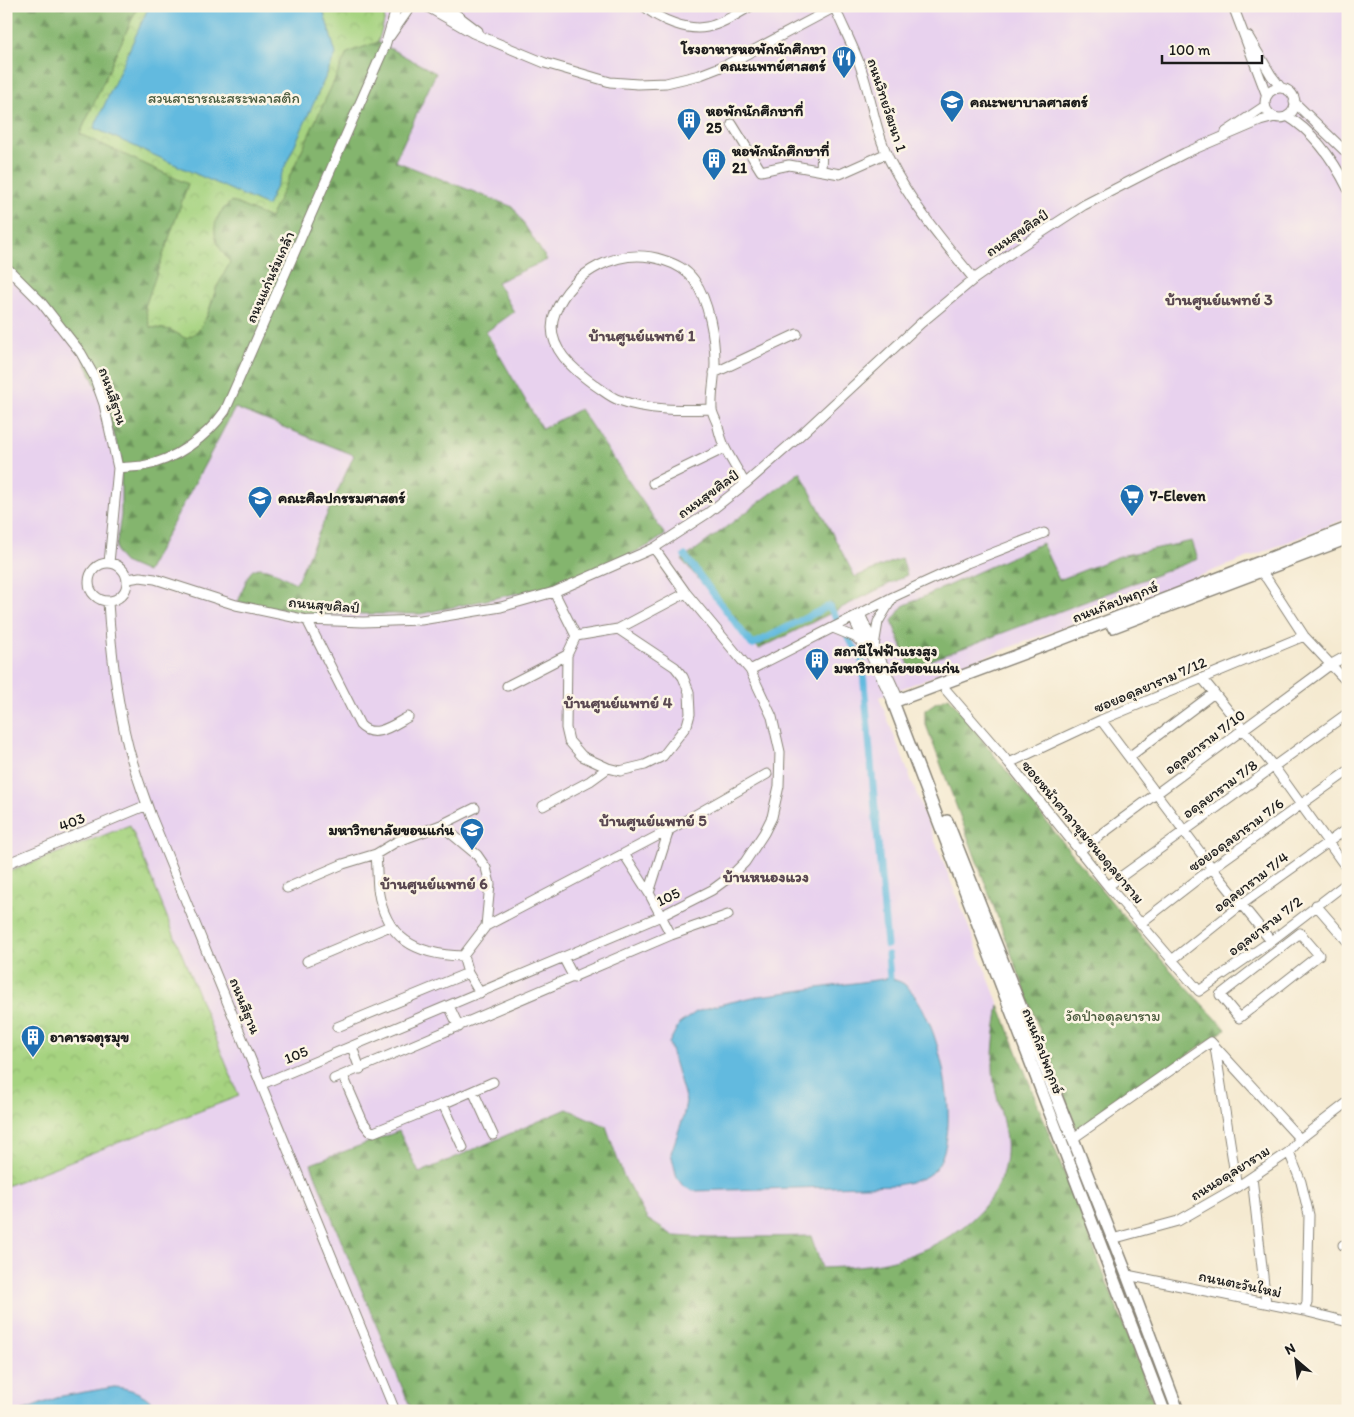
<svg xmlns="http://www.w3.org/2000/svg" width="1354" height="1417" viewBox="0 0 1354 1417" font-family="Itim,'Playpen Sans Thai',sans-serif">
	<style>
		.built { fill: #e8d2ee }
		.forest { fill: url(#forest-firs); stroke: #506845 }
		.park { fill: url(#park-crowns); stroke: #61784e }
		.water { fill: #62badf; stroke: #3f6b7e }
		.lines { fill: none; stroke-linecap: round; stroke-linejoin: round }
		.canal { stroke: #62badf; stroke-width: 7 }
		.minor-casing { stroke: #888376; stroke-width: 11 }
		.major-casing { stroke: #888376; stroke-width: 14 }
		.minor { stroke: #fff; stroke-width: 9 }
		.major { stroke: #fff; stroke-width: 11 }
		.labels { text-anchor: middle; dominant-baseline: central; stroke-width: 5; stroke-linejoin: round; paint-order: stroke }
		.poi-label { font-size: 15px; font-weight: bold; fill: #1c1c1c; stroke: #fcf5e5; text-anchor: start }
		.park-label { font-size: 15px; fill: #4c5c3f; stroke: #fcf5e5 }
		.street-label { font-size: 15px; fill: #1c1c1c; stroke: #fcf5e5 }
		.neighbourhood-label { font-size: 16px; font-weight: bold; fill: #5a4851; stroke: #fcf5e5 }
	</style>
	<defs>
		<pattern id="forest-firs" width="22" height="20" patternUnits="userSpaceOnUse" patternTransform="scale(1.25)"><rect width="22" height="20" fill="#84b56e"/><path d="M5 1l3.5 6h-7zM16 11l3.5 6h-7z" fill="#6b925a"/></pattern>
		<pattern id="park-crowns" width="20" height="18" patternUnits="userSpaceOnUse" patternTransform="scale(1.25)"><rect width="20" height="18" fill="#a6d380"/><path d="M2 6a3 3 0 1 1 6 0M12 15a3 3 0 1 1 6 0" fill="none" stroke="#8eb56e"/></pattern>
	</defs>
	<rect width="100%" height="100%" fill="#fcf5e5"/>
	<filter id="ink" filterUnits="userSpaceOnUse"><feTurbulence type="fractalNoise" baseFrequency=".02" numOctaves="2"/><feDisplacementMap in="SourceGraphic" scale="10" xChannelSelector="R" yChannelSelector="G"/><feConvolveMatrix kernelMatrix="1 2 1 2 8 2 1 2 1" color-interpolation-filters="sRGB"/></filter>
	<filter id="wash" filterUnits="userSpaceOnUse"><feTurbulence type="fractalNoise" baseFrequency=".0096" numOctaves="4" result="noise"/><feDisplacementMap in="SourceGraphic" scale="20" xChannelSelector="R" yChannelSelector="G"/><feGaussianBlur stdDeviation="1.12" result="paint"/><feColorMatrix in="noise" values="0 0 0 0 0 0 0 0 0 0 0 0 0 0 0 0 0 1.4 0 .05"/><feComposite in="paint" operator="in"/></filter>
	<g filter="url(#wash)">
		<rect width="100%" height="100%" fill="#f5ead1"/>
		<path class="built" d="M6 6H1348V518L1257 554 879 697 1157 1411H6Z"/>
		<path class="forest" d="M6 6H138L80 134 188 184 145 307 150 327 171 330 185 338 207 317 217 287 230 262C220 250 209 234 218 217 220 211 227 206 231 201L270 218 347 53 378 42 436 73 395 161 513 207 547 260 497 282 514 312 486 332 542 429 580 409 665 535 650 545 599 569 551 586 421 614H307L238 602C242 593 245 581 250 573 260 559 285 579 296 583L354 455 235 408 147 572 124 562 118 555 116 548 121 515V457L104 404 81 353 6 267Z
			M800 472 855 577 902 558 907 575 759 649 682 560Z
			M1192 541 1198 559 910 668 892 621 903 606 1042 543 1059 580 1120 556Z
			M949 697C1038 811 1125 926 1226 1029L1077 1130 925 722V710L935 703Z
			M999 1005 1157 1411H412L335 1226 311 1164 399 1131 419 1173 567 1109 606 1126 623 1175 647 1219 674 1236 709 1238 811 1236 822 1268C846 1267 871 1266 894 1260 949 1245 1011 1205 1006 1140 1004 1120 997 1101 994 1081 991 1055 995 1030 999 1005Z"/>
		<path class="park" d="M138 6H386L384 22 378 42 347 53 270 218 231 201C227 206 220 211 218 217 209 234 220 250 230 262 226 270 221 279 217 287 209 305 207 332 185 338L171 330 150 327 145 307 188 184 80 134Z
			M130 825 239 1096 6 1186V873Z"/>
		<path class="water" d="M149 6H322L336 54 267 206 94 128Z
			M890 978C894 980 900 981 904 984 939 1011 965 1134 935 1169 926 1180 910 1182 897 1185L693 1191 683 1186 677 1178 671 1153 683 1118 686 1101 669 1043 679 1024 696 1012 714 1006 753 997Z
			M114 1387C131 1388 150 1395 158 1411H22L62 1396Z"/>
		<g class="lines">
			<path class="canal" d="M685 556 752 645 829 606 837 619
				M848 637 862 660 887 945
				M888 955 890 978"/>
		</g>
	</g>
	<g filter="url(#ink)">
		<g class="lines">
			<defs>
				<path id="minor" d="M426 6 473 33 545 63 610 82 638 84 666 83 700 75 726 65 837 6
					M445 6 478 31
					M644 6C659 20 687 31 707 27 722 24 737 14 751 6
					M1233 6 1267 96
					M835 8C842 25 851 42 858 60 871 93 874 129 890 161 912 205 943 241 974 279
					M390 36 411 6
					M1248 36 1271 75 1281 88
					M1265 103a15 15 0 1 1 30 0a15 15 0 1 1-30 0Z
					M1294 102 1348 154
					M1287 116C1314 132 1334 161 1348 189
					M732 124 761 171 789 165 840 174 887 153
					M1226 132 1265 106
					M821 170 822 149
					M6 267 41 302 81 353 94 376 104 404 118 468 109 563
					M714 373 797 334
					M712 409C681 410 649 411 619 400 612 398 605 392 599 388 576 372 542 346 555 313 572 271 620 246 663 260 676 264 686 269 694 280 709 301 715 338 715 363 715 378 711 394 712 409 712 413 715 418 717 423 719 431 721 440 725 448 731 460 739 472 745 484
					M118 468C126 467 134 467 142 466 174 461 207 437 225 411L385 46 397 6
					M653 483 725 448
					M89 582a19 19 0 1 1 38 0a19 19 0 1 1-38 0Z
					M1261 572 1267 579 1304 636 1348 683
					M128 579 140 577 155 579 236 605 307 620 363 622 421 620 501 607 554 592 654 548 708 513 745 484 794 441 921 323 974 279 1018 248 1084 205 1185 153 1260 121 1275 117
					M554 592 576 636
					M108 602C111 650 116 699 128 746 134 770 143 793 151 816L395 1411
					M860 614 899 700
					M853 618 893 702
					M307 620 360 725C374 740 393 725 408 717
					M833 628 855 637 864 645
					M618 629 686 593
					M874 646 878 622 893 597
					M750 670 893 597 967 563 1044 533
					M1202 678 1274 767 1348 870
					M507 686 567 655
					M946 690 1009 763 1108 886 1199 991 1271 941 1348 882
					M1101 720 1212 868 1271 941
					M1129 757 1214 693
					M1009 763 1101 720 1304 636
					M543 806 590 781 608 768 620 771 645 765 663 756 687 725 690 714 689 692 683 677 675 667 618 629 576 636 567 655 566 728 569 741 582 756 608 768
					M441 825 477 855 486 868 490 884 486 926 463 956C415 955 385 938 378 889 377 877 377 865 376 854L396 842Z
					M441 825 475 808
					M1079 851 1330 665 1348 655
					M624 854 649 893 671 935
					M6 864 147 805
					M1108 886 1348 713
					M287 888 343 864 376 854
					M649 893 669 830
					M1316 905 1348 942
					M1141 923 1212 868 1348 771
					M486 926 669 830 767 774
					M1300 933 1319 955 1239 1018 1220 995Z
					M463 956 468 973 480 993
					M563 957 574 978
					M1172 960 1242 904 1348 828
					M307 961 390 926
					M449 1006 459 1027
					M337 1027 468 973
					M352 1047 360 1069
					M1215 1047 1237 1187
					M343 1076 363 1122 370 1131 374 1132 443 1104 493 1082
					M334 1079 671 935 728 915
					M262 1084 661 916 712 890 731 876 745 862 764 833 772 817 779 786 780 752 772 717 750 670 686 593 654 548
					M473 1091 493 1135
					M443 1104 463 1148
					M1072 1139 1211 1042 1300 1139
					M1289 1152 1301 1182 1309 1215 1307 1303 1304 1311
					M1252 1177 1266 1303
					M1112 1239 1178 1221 1237 1187 1289 1152 1300 1139 1348 1102
					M1343 1245H1348
					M1127 1275 1304 1311 1348 1322"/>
				<path id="major" d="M1113 627 1348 538
					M947 821 1127 1275 1178 1411
					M1164 1411 893 702 1059 640 1348 528"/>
			</defs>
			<use href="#minor" class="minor-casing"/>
			<use href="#major" class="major-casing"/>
			<use href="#minor" class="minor"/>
			<use href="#major" class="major"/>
		</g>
	</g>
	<defs>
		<symbol id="restaurant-pin" viewBox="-11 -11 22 30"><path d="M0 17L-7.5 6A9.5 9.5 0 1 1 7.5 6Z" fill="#1f6fb2" stroke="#fcf5e5"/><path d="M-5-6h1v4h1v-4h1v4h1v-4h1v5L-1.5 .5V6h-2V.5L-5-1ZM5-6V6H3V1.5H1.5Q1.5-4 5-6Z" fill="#fff"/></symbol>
		<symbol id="university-pin" viewBox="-11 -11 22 30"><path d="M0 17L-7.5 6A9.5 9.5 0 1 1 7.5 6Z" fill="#1f6fb2" stroke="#fcf5e5"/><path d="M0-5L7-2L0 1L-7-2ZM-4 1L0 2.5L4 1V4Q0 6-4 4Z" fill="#fff"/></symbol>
		<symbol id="building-pin" viewBox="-11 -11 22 30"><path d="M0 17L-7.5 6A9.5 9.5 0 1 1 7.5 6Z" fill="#1f6fb2" stroke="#fcf5e5"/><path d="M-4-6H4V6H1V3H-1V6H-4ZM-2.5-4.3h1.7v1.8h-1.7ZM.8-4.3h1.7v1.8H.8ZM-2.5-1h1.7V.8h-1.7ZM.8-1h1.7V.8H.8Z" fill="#fff"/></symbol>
		<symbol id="supermarket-pin" viewBox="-11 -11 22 30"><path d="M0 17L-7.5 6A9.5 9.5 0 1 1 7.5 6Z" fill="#1f6fb2" stroke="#fcf5e5"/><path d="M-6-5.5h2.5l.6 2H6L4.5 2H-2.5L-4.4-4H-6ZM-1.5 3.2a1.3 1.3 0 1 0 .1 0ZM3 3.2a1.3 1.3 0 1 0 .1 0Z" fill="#fff"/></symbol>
	</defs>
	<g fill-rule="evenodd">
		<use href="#restaurant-pin" x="830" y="44" width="28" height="38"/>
		<use href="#university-pin" x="938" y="88" width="28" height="38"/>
		<use href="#building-pin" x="675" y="106" width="28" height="38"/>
		<use href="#building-pin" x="700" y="146" width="28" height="38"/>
		<use href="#supermarket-pin" x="1118" y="482" width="28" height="38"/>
		<use href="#university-pin" x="246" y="484" width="28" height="38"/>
		<use href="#building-pin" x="803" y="646" width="28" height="38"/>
		<use href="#university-pin" x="458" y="816" width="28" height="38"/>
		<use href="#building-pin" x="19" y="1023" width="28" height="38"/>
	</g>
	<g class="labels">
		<g class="poi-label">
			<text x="826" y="49" text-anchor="end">โรงอาหารหอพักนักศึกษา<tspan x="826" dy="17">คณะแพทย์ศาสตร์</tspan></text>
			<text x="970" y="102">คณะพยาบาลศาสตร์</text>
			<text x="706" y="111">หอพักนักศึกษาที่<tspan x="706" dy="17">25</tspan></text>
			<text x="732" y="151">หอพักนักศึกษาที่<tspan x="732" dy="17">21</tspan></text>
			<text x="1150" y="496">7-Eleven</text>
			<text x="278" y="498">คณะศิลปกรรมศาสตร์</text>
			<text x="834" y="651">สถานีไฟฟ้าแรงสูง<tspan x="834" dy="17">มหาวิทยาลัยขอนแก่น</tspan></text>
			<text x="454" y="830" text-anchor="end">มหาวิทยาลัยขอนแก่น</text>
			<text x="50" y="1037">อาคารจตุรมุข</text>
		</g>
		<g class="park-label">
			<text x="224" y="98">สวนสาธารณะสระพลาสติก</text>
			<text x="1113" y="1016">วัดป่าอดุลยาราม</text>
		</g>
		<g class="street-label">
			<text transform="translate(887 105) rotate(72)">ถนนวิทยวัฒนา 1</text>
			<text transform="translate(1017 233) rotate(-34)">ถนนสุขศิลป์</text>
			<text transform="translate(270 277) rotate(-66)">ถนนแก่นร่มเกล้า</text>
			<text transform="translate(113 396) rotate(71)">ถนนสีฐาน</text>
			<text transform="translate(708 494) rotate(-36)">ถนนสุขศิลป์</text>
			<text transform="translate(1115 602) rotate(-21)">ถนนกัลปพฤกษ์</text>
			<text transform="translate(324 605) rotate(5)">ถนนสุขศิลป์</text>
			<text transform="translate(1150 685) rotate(-23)">ซอยอดุลยาราม 7/12</text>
			<text transform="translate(1205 742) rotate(-37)">อดุลยาราม 7/10</text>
			<text transform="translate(1220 789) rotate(-36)">อดุลยาราม 7/8</text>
			<text transform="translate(72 822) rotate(-22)">403</text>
			<text transform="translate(1083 832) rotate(50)">ซอยหน้าศาลาชุมชนอดุลยาราม</text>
			<text transform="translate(1236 835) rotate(-36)">ซอยอดุลยาราม 7/6</text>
			<text transform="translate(1251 882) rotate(-37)">อดุลยาราม 7/4</text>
			<text transform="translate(668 897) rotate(-26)">105</text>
			<text transform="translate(1265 926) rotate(-37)">อดุลยาราม 7/2</text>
			<text transform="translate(245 1006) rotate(68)">ถนนสีฐาน</text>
			<text transform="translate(1043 1051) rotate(69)">ถนนกัลปพฤกษ์</text>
			<text transform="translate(296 1055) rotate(-22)">105</text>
			<text transform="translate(1230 1173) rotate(-32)">ถนนอดุลยาราม</text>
			<text transform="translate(1240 1284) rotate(12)">ถนนตะวันใหม่</text>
		</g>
		<g class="neighbourhood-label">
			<text x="1219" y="299">บ้านศูนย์แพทย์ 3</text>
			<text x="642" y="335">บ้านศูนย์แพทย์ 1</text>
			<text x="618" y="702">บ้านศูนย์แพทย์ 4</text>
			<text x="653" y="820">บ้านศูนย์แพทย์ 5</text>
			<text x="766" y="876">บ้านหนองแวง</text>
			<text x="434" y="883">บ้านศูนย์แพทย์ 6</text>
		</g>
	</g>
	<rect width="1354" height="1417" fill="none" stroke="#fcf5e5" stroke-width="25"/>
	<g transform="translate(1296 1360) rotate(332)" stroke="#fcf5e5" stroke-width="4" paint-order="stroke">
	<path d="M0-4L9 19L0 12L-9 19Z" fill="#1c1c1c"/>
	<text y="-8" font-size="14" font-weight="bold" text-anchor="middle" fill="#1c1c1c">N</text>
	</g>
	<path d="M1162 55v8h100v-8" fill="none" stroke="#1c1c1c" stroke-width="2.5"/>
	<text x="1169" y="55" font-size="15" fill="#1c1c1c" stroke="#fcf5e5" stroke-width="4" paint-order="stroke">100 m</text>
</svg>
